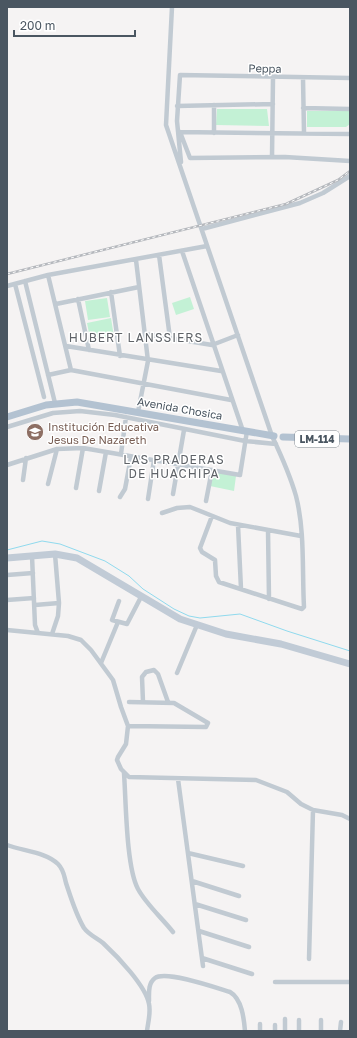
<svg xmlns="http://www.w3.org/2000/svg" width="357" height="1038" viewBox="0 0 357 1038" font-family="'Golos Text',sans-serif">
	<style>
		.green { fill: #c3f1d5 }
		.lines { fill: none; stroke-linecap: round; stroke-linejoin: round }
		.stream { stroke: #90daee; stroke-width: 1 }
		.street { stroke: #c1cad2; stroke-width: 4.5 }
		.secondary { stroke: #c1cbd6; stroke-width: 7 }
		.primary { stroke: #b3c2d1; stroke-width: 7 }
		.rail-casing { stroke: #b5b8bd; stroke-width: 2.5 }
		.rail { stroke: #fff; stroke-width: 1; stroke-dasharray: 3; stroke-linecap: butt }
		.labels { text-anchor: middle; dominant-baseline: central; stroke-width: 3; stroke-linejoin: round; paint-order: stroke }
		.shield { fill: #fff; stroke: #808990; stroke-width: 1 }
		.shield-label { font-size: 10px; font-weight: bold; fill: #4a5661 }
		.street-label { font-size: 11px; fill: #4a5661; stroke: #fff }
		.education-label { font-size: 11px; fill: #785e54; stroke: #fff; text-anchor: start }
		.neighbourhood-label { font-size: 12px; letter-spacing: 1px; fill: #5f6368; stroke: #fff }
	</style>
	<rect width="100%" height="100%" fill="#f5f3f3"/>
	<path class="green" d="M217 109H267L269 126 216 125Z
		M307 111H350V124L346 127H307Z
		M190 297 194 309 176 315 172 303Z
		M107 298 110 317 88 320 85 301Z
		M111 318 114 337 90 338 87 323Z
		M213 471 236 476 234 491 210 486Z"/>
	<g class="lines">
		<path class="stream" d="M7 550 42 541 60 544 105 561 129 576 143 589 174 609 189 616 200 618 240 614 287 631 350 651"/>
		<path class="street" d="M172 7 166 125 272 436C281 455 290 475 296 496 305 531 302 571 304 607L302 609 219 582 216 576 215 560 202 552 200 548 212 516
			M303 78 304 133
			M177 106 273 104
			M303 108 350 109
			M178 132 350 134
			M180 132 190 158 285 157 350 161
			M214 133V105
			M272 157 273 78
			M181 162 177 121 180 75 350 78
			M202 229 300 203 323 193 350 176
			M182 251 243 431
			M159 255 170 338
			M136 260 148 361 138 412
			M48 275 71 370
			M25 281 55 403
			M15 284 44 397
			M7 286 48 275 207 246
			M111 292 120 356
			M78 299 89 350
			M56 304 139 287
			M145 334 212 345 238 335
			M66 346 221 371
			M48 375 71 370 231 400
			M7 427 53 413 80 411 115 415 245 441 276 444
			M121 454 126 417
			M7 465 57 449 83 448 240 475 247 431
			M23 480 26 458
			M48 484 57 449
			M76 488 83 448
			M99 491 106 452
			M173 494 184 430
			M120 497 125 489 131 457
			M148 499 154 460
			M206 501 212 470
			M162 513 177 508 190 507 230 523 301 536
			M238 525 241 589
			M268 530 269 599
			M32 556 35 625 38 633
			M7 575 33 573
			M7 600 34 598
			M119 601 112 620 127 624 141 597
			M35 605 59 603
			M7 630 68 636 81 640 91 650 113 680 121 707 128 726 126 744 118 757 117 760 121 769 129 777 256 780 287 792 301 804 313 810 342 815 350 819
			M52 634 58 616 59 603 55 554
			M101 663 118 622
			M177 673 197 625
			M143 702 142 677 146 672 154 670 158 674 168 702
			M128 726 206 727 208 723 174 703 129 702
			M124 773C126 800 126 867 138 889 146 904 162 918 173 932
			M178 779 203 966
			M7 845C23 851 46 852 58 864 64 870 64 876 66 883 71 898 76 915 84 928 89 935 97 938 103 943 117 956 146 986 149 1004 151 1013 148 1022 147 1031
			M188 853 243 866
			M192 881 239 896
			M195 904 246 920
			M199 931 249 947
			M202 958 252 974
			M309 959 313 810
			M275 982H350
			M149 1001C149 993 148 983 155 978 166 970 217 988 230 992 242 999 244 1019 245 1031
			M260 1031V1024
			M275 1031V1025
			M285 1031V1019
			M299 1031V1020
			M321 1031V1020
			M340 1031 341 1022"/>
		<path class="secondary" d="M7 558 55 554 77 558 180 619 226 634 281 644 350 664"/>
		<path class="primary" d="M7 417 46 405 77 402 274 436
			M283 437 350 439"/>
		<defs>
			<path id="rail" d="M7 274 286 204 338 180 350 171"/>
		</defs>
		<use href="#rail" class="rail-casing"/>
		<use href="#rail" class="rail"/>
	</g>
	<defs>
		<symbol id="school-disc" viewBox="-11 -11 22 22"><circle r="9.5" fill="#8d6e63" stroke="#fff"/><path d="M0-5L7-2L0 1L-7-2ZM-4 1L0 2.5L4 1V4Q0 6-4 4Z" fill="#fff"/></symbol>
	</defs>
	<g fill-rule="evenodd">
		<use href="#school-disc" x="25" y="422" width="20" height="20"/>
	</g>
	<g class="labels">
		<rect class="shield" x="295" y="431" width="44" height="16" rx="3"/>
		<g class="shield-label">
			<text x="317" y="439">LM-114</text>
		</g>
		<g class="street-label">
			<text transform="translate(265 68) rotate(1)">Peppa</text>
			<text transform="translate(180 408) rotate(10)">Avenida Chosica</text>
		</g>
		<g class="education-label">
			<text x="48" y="426">Institución Educativa<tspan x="48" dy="13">Jesus De Nazareth</tspan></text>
		</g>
		<g class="neighbourhood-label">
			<text x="136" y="337">HUBERT LANSSIERS</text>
			<text x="174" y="459">LAS PRADERAS<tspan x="174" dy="14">DE HUACHIPA</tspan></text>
		</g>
	</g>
	<rect width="357" height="1038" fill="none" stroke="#4a5661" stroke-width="16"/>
	<path d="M14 30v6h121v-6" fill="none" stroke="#4a5661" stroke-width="2"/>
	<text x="20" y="30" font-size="12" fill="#4a5661" stroke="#ffffff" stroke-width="3" paint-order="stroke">200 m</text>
</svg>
